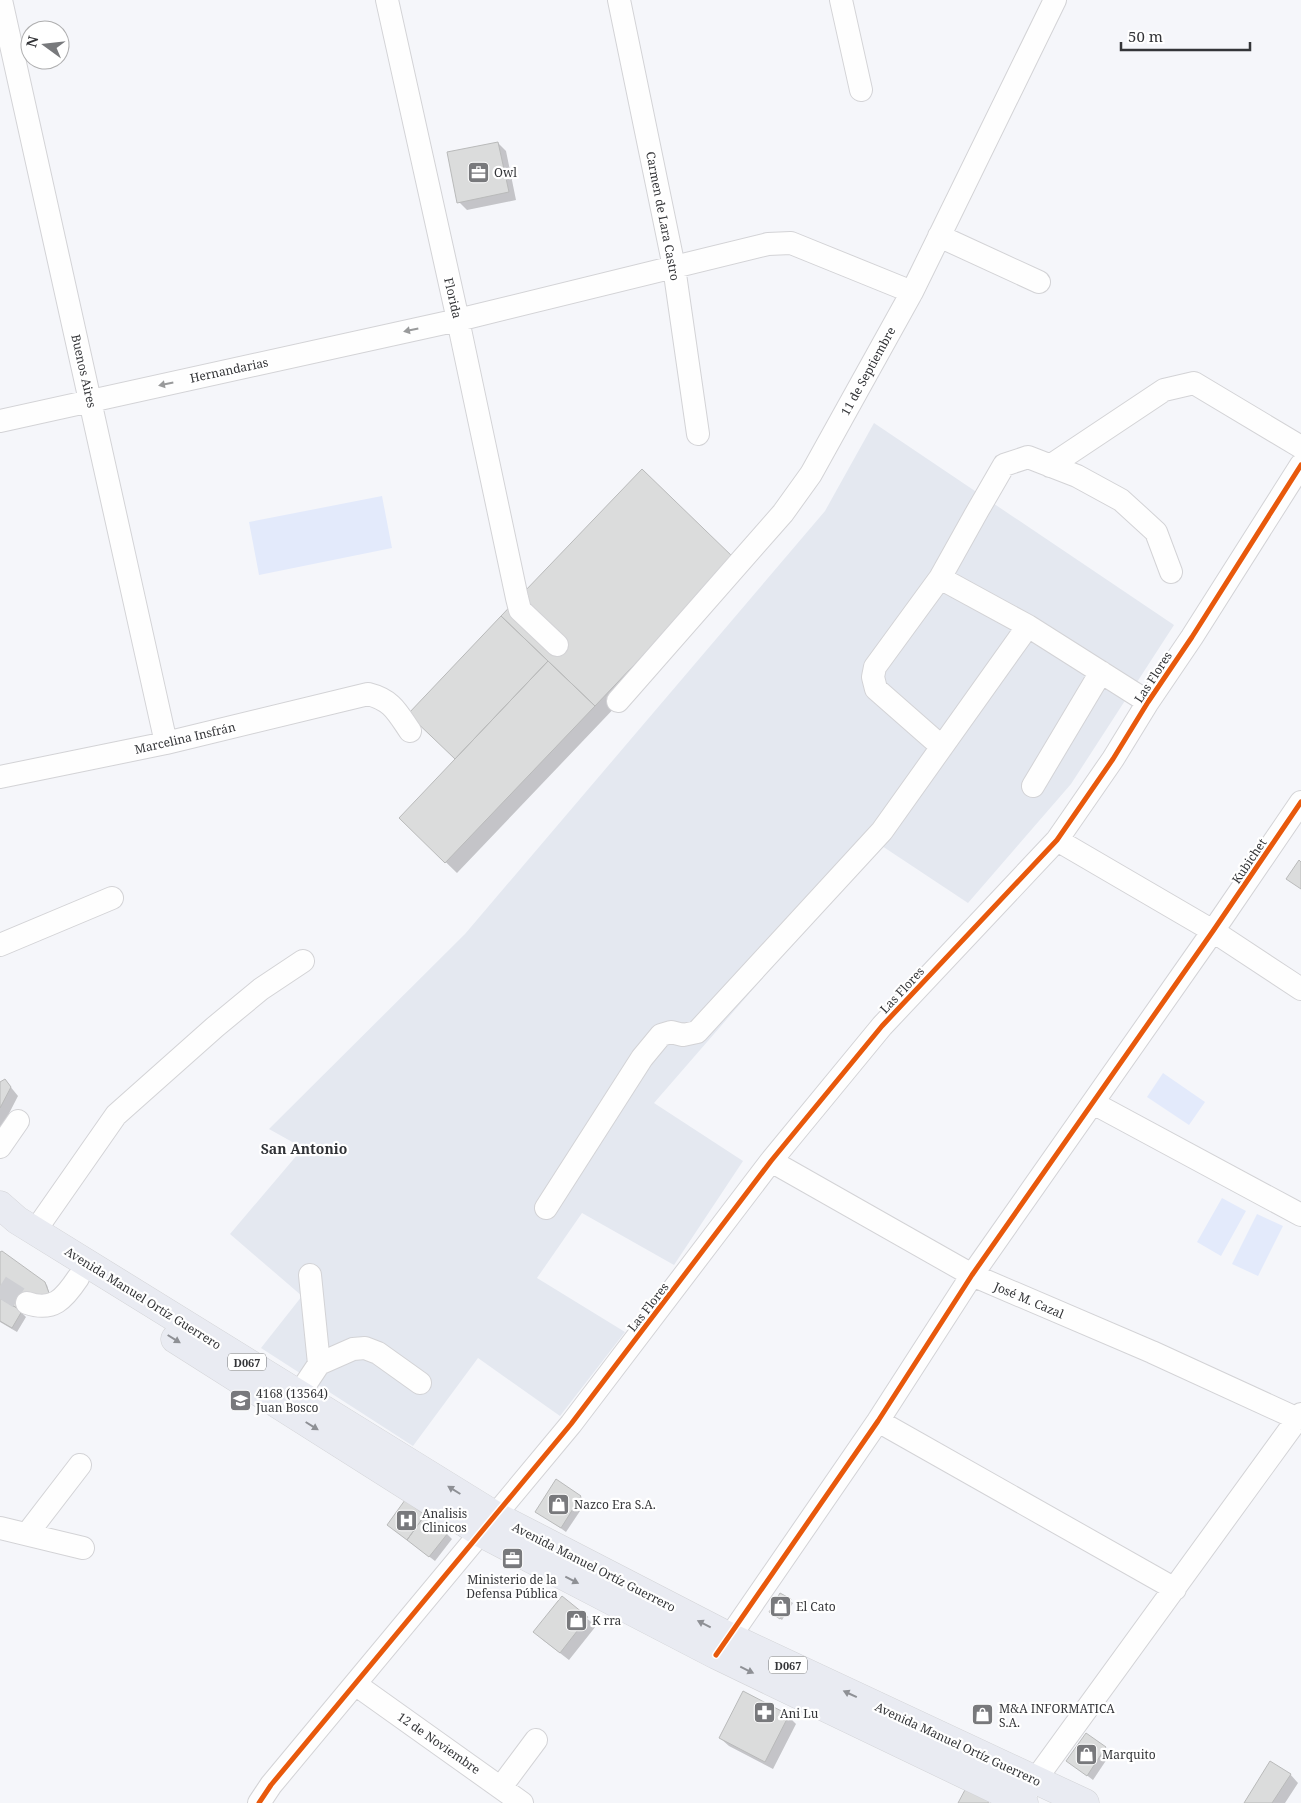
<svg xmlns="http://www.w3.org/2000/svg" width="1301" height="1803" viewBox="0 0 1301 1803" font-family="'Noto Serif',serif">
	<style>
		.built { fill: #e4e8f0 }
		.green { fill: #e3eafb }
		.shadow { fill: #0003 }
		.building { fill: #dbdcdc; stroke: #b9baba }
		.lines { fill: none; stroke-linecap: round; stroke-linejoin: round }
		.minor-tunnel { stroke: #cecfd3; stroke-width: 22; stroke-dasharray: 22 11; stroke-linecap: butt }
		.minor-casing { stroke: #d3d3d6; stroke-width: 24 }
		.major-casing { stroke: #d2d3d6; stroke-width: 29 }
		.minor { stroke: #fefefe; stroke-width: 22 }
		.major { stroke: #e9ebf2; stroke-width: 28 }
		.cycleway-casing { stroke: #fff; stroke-width: 8 }
		.cycleway { stroke: #e8590c; stroke-width: 5 }
		.oneway { fill: #999a9b }
		.oneway2 { fill: #8e9095 }
		.labels { text-anchor: middle; dominant-baseline: central; stroke-width: 4.5; stroke-linejoin: round; paint-order: stroke }
		.shield { fill: #fff; stroke: #717274; stroke-width: 1 }
		.shield-label { font-size: 11px; font-weight: bold; fill: #343538 }
		.poi-label { font-size: 12px; fill: #343538; stroke: #fff; text-anchor: start }
		.street-label { font-size: 12px; fill: #343538; stroke: #fff }
		.neighbourhood-label { font-size: 14px; font-weight: bold; fill: #303236; stroke: #fff }
	</style>
	<rect width="100%" height="100%" fill="#f5f6fa"/>
	<path class="built" d="M874 423 1174 625 1071 784 968 903 879 844 654 1103 743 1161 674 1265 582 1213 537 1278 625 1332 560 1416 478 1358 413 1446 261 1348 302 1296 230 1234 303 1148 269 1129 465 934 825 511Z"/>
	<path class="green" d="M382 496 392 548 259 575 249 522Z
		M1163 1073 1205 1102 1189 1125 1147 1097Z
		M1222 1198 1246 1211 1221 1256 1197 1242Z
		M1257 1214 1283 1226 1258 1276 1232 1264Z"/>
	<path class="shadow" d="M498 143 506 151 516 200 467 210 459 202Z
		M745 571 457 873 400 818Z
		M5 1080 18 1096 0 1131V1084Z
		M0 1253 44 1283 47 1285 50 1296 33 1298 23 1314 26 1317 17 1332 0 1322Z
		M556 1481 581 1497 586 1502 566 1532 537 1511Z
		M394 1530 447 1534 452 1539 435 1561Z
		M781 1595 793 1603 782 1620 773 1614Z
		M562 1598 596 1626 569 1660 543 1640Z
		M788 1716 796 1724 773 1769 729 1746 720 1738Z
		M1086 1735 1111 1753 1093 1780 1068 1761Z
		M1290 1774 1298 1783 1285 1803H1245Z"/>
	<path class="building" d="M498 142 509 192 457 203 447 152Z
		M642 469 735 559 595 706 501 616Z
		M501 616 548 661 455 759 408 714Z
		M548 661 595 706 445 863 399 818Z
		M1299 860 1301 862V889L1286 879Z
		M5 1079 11 1087 0 1108V1082Z
		M2 1251 45 1282 49 1293 42 1304 22 1311 0 1298V1252Z
		M0 1298 22 1311 12 1328 0 1321Z
		M556 1479 581 1496 561 1528 535 1512Z
		M405 1500 425 1515 407 1540 387 1525Z
		M425 1515 448 1533 429 1557 407 1540Z
		M780 1593 791 1599 780 1619 769 1612Z
		M562 1596 588 1617 560 1653 533 1632Z
		M743 1691 789 1715 765 1762 719 1738Z
		M1086 1733 1106 1747 1087 1776 1066 1761Z
		M1270 1761 1291 1774 1272 1803H1244Z
		M966 1788 989 1801 988 1803H958Z"/>
	<g class="lines">
		<path class="minor-tunnel" d="M0 1286 27 1303"/>
		<defs>
			<path id="minor" d="M1 0 166 743
				M387 0 458 320 517 598 520 610 557 645
				M619 0 674 267 698 434
				M841 0 861 90
				M939 236 1039 282
				M0 421 458 320 768 244 791 243 912 292
				M1050 466 1164 390 1194 383 1301 447
				M940 578 978 510 1004 465 1028 457 1077 476 1121 500 1156 532 1171 572
				M618 701 783 513 811 474 912 292 1055 0
				M942 747 876 689 873 677 875 667 940 578 1028 626 1148 702
				M0 777 166 743 368 694C392 700 397 712 410 731
				M1033 786 1101 672
				M1057 840 1213 931 1301 989
				M0 945 112 898
				M1093 1103 1301 1215
				M0 1147 18 1121
				M771 1161 972 1275 1152 1352 1298 1419
				M546 1208 642 1058 661 1035 671 1032 683 1035 697 1032 882 831 1028 626
				M35 1231 116 1115 215 1027 261 989 303 961
				M310 1275 319 1364
				M27 1303C53 1312 64 1299 78 1278
				M299 1394 319 1364 353 1349 365 1348 378 1353 420 1383
				M878 1421 1175 1589
				M0 1528 83 1548
				M27 1534 80 1465
				M720 1651 878 1421 972 1275 1213 931 1301 802
				M355 1684 522 1803
				M501 1787 536 1740
				M1025 1794 1301 1414
				M259 1803 271 1785 571 1424 771 1161 882 1026 1057 840 1113 759 1148 702 1192 637 1301 465"/>
			<path id="major" d="M0 1205 17 1220 496 1516 730 1637 1085 1803
				M175 1339 481 1533 716 1655 1024 1803"/>
		</defs>
		<use href="#minor" class="minor-casing"/>
		<use href="#major" class="major-casing"/>
		<use href="#minor" class="minor"/>
		<use href="#major" class="major"/>
		<defs>
			<path id="cycleway" d="M716 1655 878 1421 972 1275 1213 931 1301 802
				M259 1803 271 1785 571 1424 771 1161 882 1026 1057 840 1113 759 1148 702 1192 637 1301 465"/>
		</defs>
		<use href="#cycleway" class="cycleway-casing"/>
		<use href="#cycleway" class="cycleway"/>
	</g>
	<defs><path id="oneway-solid" d="M-6-.8H1V-3.2L6.5 0L1 3.2V.8H-6Z" transform="scale(1.25)"/></defs>
	<g class="oneway">
		<use href="#oneway-solid" transform="translate(411 330) rotate(168)"/>
		<use href="#oneway-solid" transform="translate(166 384) rotate(168)"/>
	</g>
	<g class="oneway2">
		<use href="#oneway-solid" transform="translate(174 1339) rotate(32)"/>
		<use href="#oneway-solid" transform="translate(312 1426) rotate(32)"/>
		<use href="#oneway-solid" transform="translate(454 1490) rotate(-148)"/>
		<use href="#oneway-solid" transform="translate(572 1580) rotate(27)"/>
		<use href="#oneway-solid" transform="translate(704 1624) rotate(-153)"/>
		<use href="#oneway-solid" transform="translate(747 1670) rotate(26)"/>
		<use href="#oneway-solid" transform="translate(850 1694) rotate(-155)"/>
	</g>
	<defs>
		<symbol id="office-square" viewBox="-11 -11 22 22"><rect x="-9" y="-9" width="18" height="18" rx="4" fill="#78797c" stroke="#fff"/><path d="M-6-3h4V-5.5h4V-3h4V5H-6ZM-1-4.5V-3h2v-1.5ZM-6 0V1H6V0Z" fill="#fff"/></symbol>
		<symbol id="school-square" viewBox="-11 -11 22 22"><rect x="-9" y="-9" width="18" height="18" rx="4" fill="#78797c" stroke="#fff"/><path d="M0-5L7-2L0 1L-7-2ZM-4 1L0 2.5L4 1V4Q0 6-4 4Z" fill="#fff"/></symbol>
		<symbol id="shop-square" viewBox="-11 -11 22 22"><rect x="-9" y="-9" width="18" height="18" rx="4" fill="#78797c" stroke="#fff"/><path d="M-5-2.5h2.3a2.7 3.5 0 0 1 5.4 0H5L5.5 6h-11ZM-1.5-2.5h3a1.5 2.3 0 0 0-3 0Z" fill="#fff"/></symbol>
		<symbol id="hospital-square" viewBox="-11 -11 22 22"><rect x="-9" y="-9" width="18" height="18" rx="4" fill="#78797c" stroke="#fff"/><path d="M-5-5h3v3.5h4V-5h3V5h-3V1.5h-4V5h-3Z" fill="#fff"/></symbol>
		<symbol id="pharmacy-square" viewBox="-11 -11 22 22"><rect x="-9" y="-9" width="18" height="18" rx="4" fill="#78797c" stroke="#fff"/><path d="M-2-6h4v4h4v4h-4v4h-4v-4h-4v-4h4Z" fill="#fff"/></symbol>
	</defs>
	<g fill-rule="evenodd">
		<use href="#office-square" x="466" y="160" width="25" height="25"/>
		<use href="#school-square" x="228" y="1388" width="25" height="25"/>
		<use href="#shop-square" x="546" y="1492" width="25" height="25"/>
		<use href="#hospital-square" x="394" y="1508" width="25" height="25"/>
		<use href="#office-square" x="500" y="1546" width="25" height="25"/>
		<use href="#shop-square" x="768" y="1594" width="25" height="25"/>
		<use href="#shop-square" x="564" y="1608" width="25" height="25"/>
		<use href="#pharmacy-square" x="752" y="1700" width="25" height="25"/>
		<use href="#shop-square" x="970" y="1702" width="25" height="25"/>
		<use href="#shop-square" x="1074" y="1742" width="25" height="25"/>
	</g>
	<g class="labels">
		<g class="shield">
			<rect x="228" y="1353.5" width="38" height="17" rx="4"/>
			<rect x="769" y="1656.5" width="38" height="17" rx="4"/>
		</g>
		<g class="shield-label">
			<text x="247" y="1362">D067</text>
			<text x="788" y="1665">D067</text>
		</g>
		<g class="poi-label">
			<text x="494" y="172">Owl</text>
			<text x="256" y="1393">4168 (13564)<tspan x="256" dy="14">Juan Bosco</tspan></text>
			<text x="574" y="1504">Nazco Era S.A.</text>
			<text x="422" y="1513">Analisis<tspan x="422" dy="14">Clinicos</tspan></text>
			<text x="512" y="1579" text-anchor="middle">Ministerio de la<tspan x="512" dy="14">Defensa Pública</tspan></text>
			<text x="796" y="1606">El Cato</text>
			<text x="592" y="1620">K rra</text>
			<text x="999" y="1708">M&amp;A INFORMATICA<tspan x="999" dy="14">S.A.</tspan></text>
			<text x="780" y="1713">Ani Lu</text>
			<text x="1102" y="1754">Marquito</text>
		</g>
		<g class="street-label">
			<text transform="translate(663 216) rotate(79)">Carmen de Lara Castro</text>
			<text transform="translate(453 298) rotate(77)">Florida</text>
			<text transform="translate(229 370) rotate(-12)">Hernandarias</text>
			<text transform="translate(84 371) rotate(77)">Buenos Aires</text>
			<text transform="translate(868 371) rotate(-61)">11 de Septiembre</text>
			<text transform="translate(1153 677) rotate(-57)">Las Flores</text>
			<text transform="translate(185 738) rotate(-13)">Marcelina Insfrán</text>
			<text transform="translate(1249 861) rotate(-56)">Kubichet</text>
			<text transform="translate(902 990) rotate(-47)">Las Flores</text>
			<text transform="translate(143 1298) rotate(32)">Avenida Manuel Ortíz Guerrero</text>
			<text transform="translate(1029 1300) rotate(23)">José M. Cazal</text>
			<text transform="translate(648 1307) rotate(-52)">Las Flores</text>
			<text transform="translate(594 1567) rotate(27)">Avenida Manuel Ortíz Guerrero</text>
			<text transform="translate(439 1743) rotate(35)">12 de Noviembre</text>
			<text transform="translate(958 1744) rotate(25)">Avenida Manuel Ortíz Guerrero</text>
		</g>
		<g class="neighbourhood-label">
			<text x="304" y="1148">San Antonio</text>
		</g>
	</g>
	<g transform="translate(45 45) rotate(285)"><circle r="24" fill="#ffffff" stroke="#aeaeaf"/>
	<path d="M0-4L9 19L0 12L-9 19Z" fill="#78797c"/>
	<text y="-8" font-size="14" font-weight="bold" text-anchor="middle" fill="#343538">N</text>
	</g>
	<path d="M1121 42v8h129v-8" fill="none" stroke="#343538" stroke-width="2.5"/>
	<text x="1128" y="42" font-size="15" fill="#343538" stroke="#ffffff" stroke-width="4" paint-order="stroke">50 m</text>
</svg>
